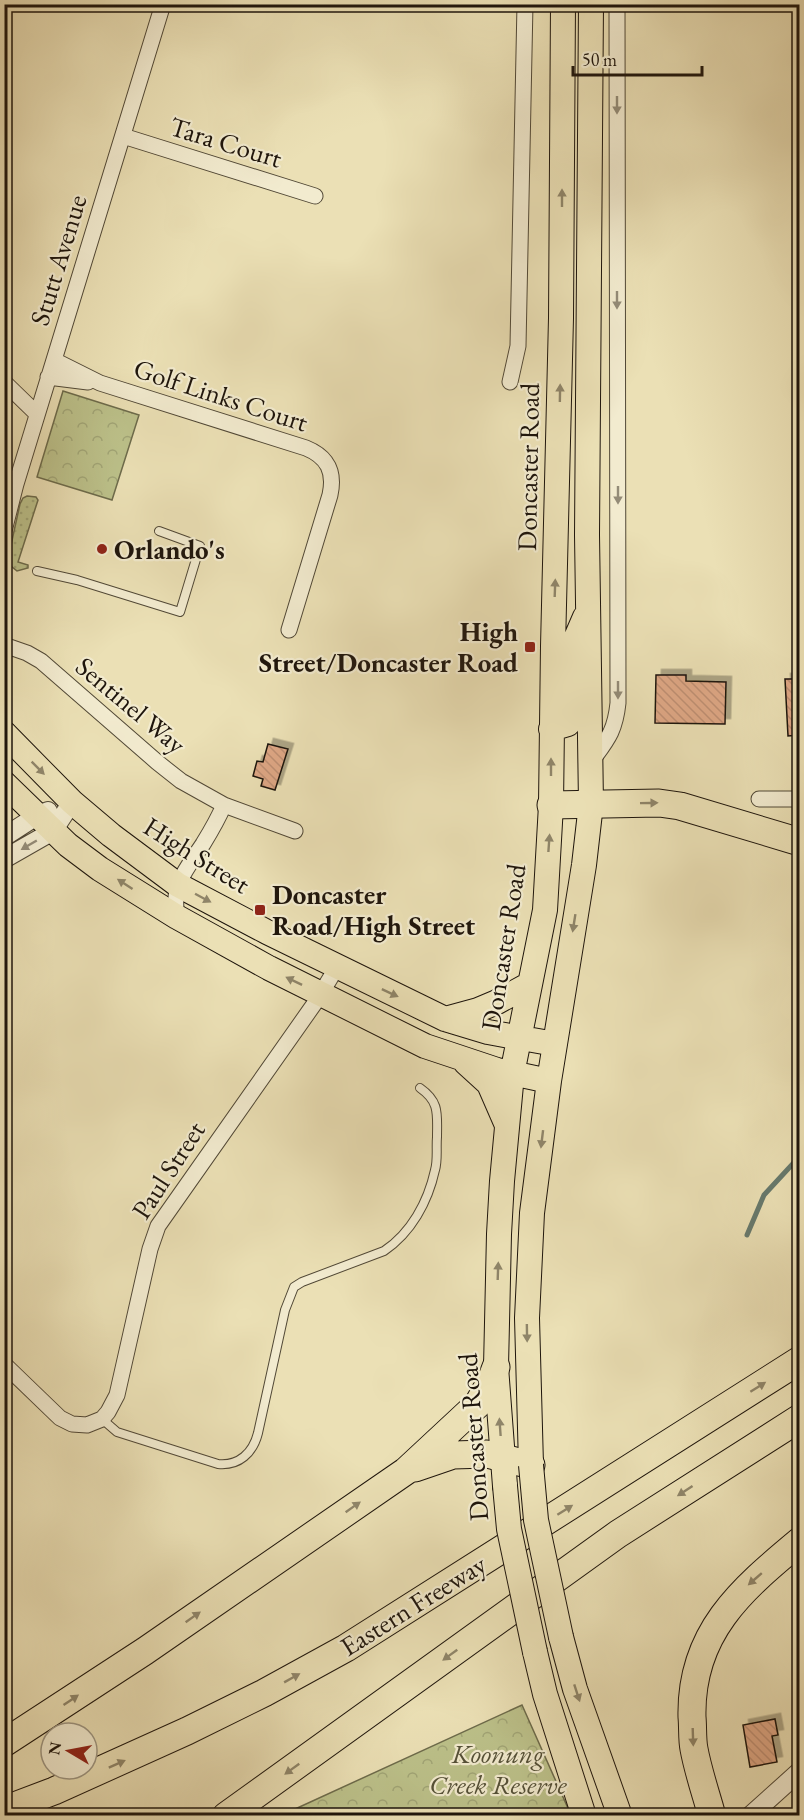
<svg xmlns="http://www.w3.org/2000/svg" width="804" height="1820" viewBox="0 0 804 1820" font-family="'EB Garamond',serif">
	<style>
		.grass { fill: url(#grass-dots); stroke: #6d6b4b; stroke-width: 1.5 }
		.forest { fill: url(#forest-crowns); stroke: #6d6b4b; stroke-width: 1.5 }
		.lines { fill: none; stroke-linecap: round; stroke-linejoin: round }
		.stream { stroke: #677a6e; stroke-width: 5 }
		.building { fill: url(#building-back-hatch); stroke: #1e150c; stroke-width: 1.5; filter: url(#shadow) }
		.service-casing { stroke: #514836; stroke-width: 10 }
		.minor-casing { stroke: #514836; stroke-width: 17 }
		.tertiary-casing { stroke: #514836; stroke-width: 20 }
		.primary-casing { stroke: #1e150c; stroke-width: 26 }
		.motorway-casing { stroke: #1e150c; stroke-width: 29 }
		.service { stroke: #f2ebcf; stroke-width: 8 }
		.minor { stroke: #f2ebcf; stroke-width: 15 }
		.tertiary { stroke: #f2ebcf; stroke-width: 18 }
		.primary { stroke: #ebe0b5; stroke-width: 24 }
		.motorway { stroke: #ebe0b5; stroke-width: 27 }
		.primary-bridge-casing { stroke: #1e150c; stroke-width: 26; stroke-linecap: butt }
		.primary-bridge { stroke: #ebe0b5; stroke-width: 24 }
		.oneway { fill: #938b77 }
		.oneway2 { fill: #8f8569 }
		.poi-dot { fill: #8f2418; stroke: #f2ebcf; stroke-width: 2 }
		.labels { text-anchor: middle; dominant-baseline: central; stroke-width: 4.5; stroke-linejoin: round; paint-order: stroke }
		.street-label { font-size: 27px; fill: #1e150c; stroke: #f2ebcf }
		.poi-label { font-size: 27px; font-weight: bold; fill: #1e150c; stroke: #f2ebcf; text-anchor: start }
		.park-label { font-size: 27px; font-style: italic; fill: #555138; stroke: #f2ebcf }
	</style>
	<defs>
		<pattern id="grass-dots" width="8" height="8" patternUnits="userSpaceOnUse" patternTransform="scale(1.5)"><rect width="8" height="8" fill="#bcc18a"/><path d="M2 2h.1M6 6h.1" fill="none" stroke="#a1a576" stroke-width="1.8" stroke-linecap="round"/></pattern>
		<pattern id="forest-crowns" width="20" height="18" patternUnits="userSpaceOnUse" patternTransform="scale(1.5)"><rect width="20" height="18" fill="#bcc18a"/><path d="M2 6a3 3 0 1 1 6 0M12 15a3 3 0 1 1 6 0" fill="none" stroke="#a1a576"/></pattern>
		<pattern id="building-back-hatch" width="6" height="6" patternUnits="userSpaceOnUse" patternTransform="scale(1.5)"><rect width="6" height="6" fill="#dea785"/><path d="M-1 5l2 2M0 0l6 6M5-1l2 2" fill="none" stroke="#be8f72"/></pattern>
		<filter id="shadow"><feDropShadow dx="5.5" dy="-5.5" stdDeviation="0" flood-color="#0004"/></filter>
	</defs>
	<rect width="100%" height="100%" fill="#ebe0b5"/>
	<filter id="stains"><feTurbulence type="fractalNoise" baseFrequency=".00333" numOctaves="4"/><feColorMatrix values="0 0 0 0 .2 0 0 0 0 .09 0 0 0 0 .02 0 0 0 .5 -.17"/></filter>
	<radialGradient id="worn" r=".72"><stop offset=".6" stop-color="#630" stop-opacity="0"/><stop offset="1" stop-color="#630" stop-opacity=".3"/></radialGradient>
	<path class="grass" d="M27 496 36 497 38 500 18 562 28 565V568L17 571 11 566 9 554 20 504 23 498Z"/>
	<path class="forest" d="M63 391 139 415 112 500 37 477Z
		M522 1705 571 1815H282Z"/>
	<g class="lines">
		<path class="stream" d="M747 1235 764 1195 800 1156"/>
	</g>
	<path class="building" d="M656 675H686V681L726 682 725 724 655 723Z
		M785 679H800V735L788 736Z
		M268 744 288 749 275 790 261 786 263 779 253 776 257 761 263 762Z
		M775 1719 778 1735 772 1736 777 1762 750 1767 743 1725Z"/>
	<g class="lines">
		<defs>
			<path id="service" d="M37 571 77 580 180 612 200 546 159 531
				M102 1419 117 1432 218 1464C239 1466 253 1453 258 1433L285 1310 294 1287 302 1282 384 1251C411 1233 428 1202 435 1170 438 1160 436 1148 437 1137 437 1114 440 1102 420 1088"/>
			<path id="minor" d="M123 136 315 196
				M54 360 100 383 306 448C328 457 335 472 330 495L289 630
				M48 377 88 382
				M4 382 37 414
				M510 382 518 346 525 4
				M4 531 16 484 163 4
				M4 645 27 653 41 661 157 762 181 781 224 805 295 831
				M591 762C607 740 615 732 618 703L617 4
				M759 799H800
				M177 917C171 884 186 870 203 844 211 831 218 819 224 805
				M4 1364 60 1418 72 1424 87 1425 102 1419 108 1412 117 1395 150 1249 158 1226 317 1000 337 967"/>
			<path id="tertiary" d="M4 837 38 815 48 811
				M4 859 53 831 72 802
				M750 1816 800 1771"/>
			<path id="primary" d="M551 729 568 724 569 654 585 617
				M4 733 72 802 111 835 178 885 267 932 445 1019 488 1032 555 1044
				M4 783 68 845 100 869 177 917 269 968 425 1046 497 1070 549 1081
				M445 1019 478 1010 497 1002 530 984
				M466 1063 489 1084 506 1123
				M531 1465 527 1318 532 1213 549 1081 584 865 591 804 587 535 591 4
				M505 1486 496 1367 499 1234 502 1181 512 1074 545 910 551 805 553 646 561 318 563 4
				M561 1637 575 1689 620 1816
				M535 1652 545 1694 584 1816"/>
			<path id="motorway" d="M551 805 659 803 680 806 800 842
				M415 1468 453 1455 487 1454 531 1465
				M4 1743 145 1651 406 1471 478 1404 490 1383 496 1367
				M4 1810 54 1791 187 1731 264 1693 346 1648 800 1360
				M226 1816 618 1534 800 1418
				M712 1816C706 1794 698 1771 694 1749 692 1739 693 1727 692 1717 690 1633 741 1590 800 1541"/>
		</defs>
		<use href="#service" class="service-casing"/>
		<use href="#minor" class="minor-casing"/>
		<use href="#tertiary" class="tertiary-casing"/>
		<use href="#primary" class="primary-casing"/>
		<use href="#motorway" class="motorway-casing"/>
		<use href="#service" class="service"/>
		<use href="#minor" class="minor"/>
		<use href="#tertiary" class="tertiary"/>
		<use href="#primary" class="primary"/>
		<use href="#motorway" class="motorway"/>
		<defs>
			<path id="primary-bridge" d="M531 1465 536 1520 561 1637
				M505 1486 509 1529 535 1652"/>
		</defs>
		<use href="#primary-bridge" class="primary-bridge-casing"/>
		<use href="#primary-bridge" class="primary-bridge"/>
	</g>
	<defs><path id="oneway-solid" d="M-6-.8H1V-3.2L6.5 0L1 3.2V.8H-6Z" transform="scale(1.5)"/></defs>
	<g class="oneway">
		<use href="#oneway-solid" transform="translate(617 105) rotate(90)"/>
		<use href="#oneway-solid" transform="translate(617 300) rotate(90)"/>
		<use href="#oneway-solid" transform="translate(618 495) rotate(90)"/>
		<use href="#oneway-solid" transform="translate(618 690) rotate(90)"/>
		<use href="#oneway-solid" transform="translate(29 845) rotate(150)"/>
	</g>
	<g class="oneway2">
		<use href="#oneway-solid" transform="translate(562 198) rotate(-90)"/>
		<use href="#oneway-solid" transform="translate(560 393) rotate(-89)"/>
		<use href="#oneway-solid" transform="translate(555 588) rotate(-88)"/>
		<use href="#oneway-solid" transform="translate(551 767) rotate(-90)"/>
		<use href="#oneway-solid" transform="translate(38 768) rotate(45)"/>
		<use href="#oneway-solid" transform="translate(649 803) rotate(-1)"/>
		<use href="#oneway-solid" transform="translate(549 843) rotate(-86)"/>
		<use href="#oneway-solid" transform="translate(125 884) rotate(-147)"/>
		<use href="#oneway-solid" transform="translate(203 898) rotate(28)"/>
		<use href="#oneway-solid" transform="translate(574 923) rotate(99)"/>
		<use href="#oneway-solid" transform="translate(294 981) rotate(-154)"/>
		<use href="#oneway-solid" transform="translate(390 993) rotate(25)"/>
		<use href="#oneway-solid" transform="translate(542 1139) rotate(97)"/>
		<use href="#oneway-solid" transform="translate(498 1271) rotate(-88)"/>
		<use href="#oneway-solid" transform="translate(527 1333) rotate(89)"/>
		<use href="#oneway-solid" transform="translate(758 1387) rotate(-32)"/>
		<use href="#oneway-solid" transform="translate(500 1427) rotate(-94)"/>
		<use href="#oneway-solid" transform="translate(685 1491) rotate(147)"/>
		<use href="#oneway-solid" transform="translate(353 1507) rotate(-35)"/>
		<use href="#oneway-solid" transform="translate(565 1510) rotate(-32)"/>
		<use href="#oneway-solid" transform="translate(755 1579) rotate(139)"/>
		<use href="#oneway-solid" transform="translate(193 1617) rotate(-35)"/>
		<use href="#oneway-solid" transform="translate(450 1655) rotate(144)"/>
		<use href="#oneway-solid" transform="translate(292 1678) rotate(-29)"/>
		<use href="#oneway-solid" transform="translate(577 1693) rotate(72)"/>
		<use href="#oneway-solid" transform="translate(71 1700) rotate(-34)"/>
		<use href="#oneway-solid" transform="translate(693 1737) rotate(88)"/>
		<use href="#oneway-solid" transform="translate(117 1764) rotate(-24)"/>
		<use href="#oneway-solid" transform="translate(292 1769) rotate(144)"/>
	</g>
	<g class="poi-dot">
		<circle cx="102" cy="549" r="6"/>
		<rect x="524" y="641" width="12" height="12" rx="3"/>
		<rect x="254" y="904" width="12" height="12" rx="3"/>
	</g>
	<g class="labels">
		<g class="street-label">
			<text transform="translate(226 142) rotate(17)">Tara Court</text>
			<text transform="translate(58 260) rotate(-73)">Stutt Avenue</text>
			<text transform="translate(221 395) rotate(18)">Golf Links Court</text>
			<text transform="translate(528 467) rotate(-89)">Doncaster Road</text>
			<text transform="translate(131 705) rotate(40)">Sentinel Way</text>
			<text transform="translate(197 855) rotate(32)">High Street</text>
			<text transform="translate(503 947) rotate(-81)">Doncaster Road</text>
			<text transform="translate(168 1170) rotate(-57)">Paul Street</text>
			<text transform="translate(473 1437) rotate(-94)">Doncaster Road</text>
			<text transform="translate(413 1605) rotate(-32)">Eastern Freeway</text>
		</g>
		<g class="poi-label">
			<text x="114" y="549">Orlando's</text>
			<text x="518" y="631" text-anchor="end">High<tspan x="518" dy="31">Street/Doncaster Road</tspan></text>
			<text x="272" y="894">Doncaster<tspan x="272" dy="31">Road/High Street</tspan></text>
		</g>
		<g class="park-label">
			<text x="498" y="1753">Koonung<tspan x="498" dy="31">Creek Reserve</tspan></text>
		</g>
	</g>
	<rect width="804" height="1820" fill="none" stroke="#ebe0b5" stroke-width="24"/>
	<rect x="6" y="6" width="792" height="1808" fill="none" stroke="#1e150c" stroke-width="3"/>
	<rect x="12" y="12" width="780" height="1796" fill="none" stroke="#1e150c" stroke-width="1.5"/>
	<g transform="translate(69 1751) rotate(280)"><circle r="28" fill="#f2ebcf" stroke="#9d9581" stroke-width="1.5"/>
	<path d="M0-4.5L10 22L0 15L-10 22Z" fill="#8f2418"/>
	<text y="-9" font-size="16" font-weight="bold" text-anchor="middle" fill="#1e150c">N</text>
	</g>
	<path d="M573 66v9h129v-9" fill="none" stroke="#1e150c" stroke-width="3"/>
	<text x="582" y="66" font-size="18" fill="#1e150c" stroke="#f2ebcf" stroke-width="4.5" paint-order="stroke">50 m</text>
	<rect width="100%" height="100%" filter="url(#stains)"/>
	<rect width="100%" height="100%" fill="url(#worn)"/>
</svg>
